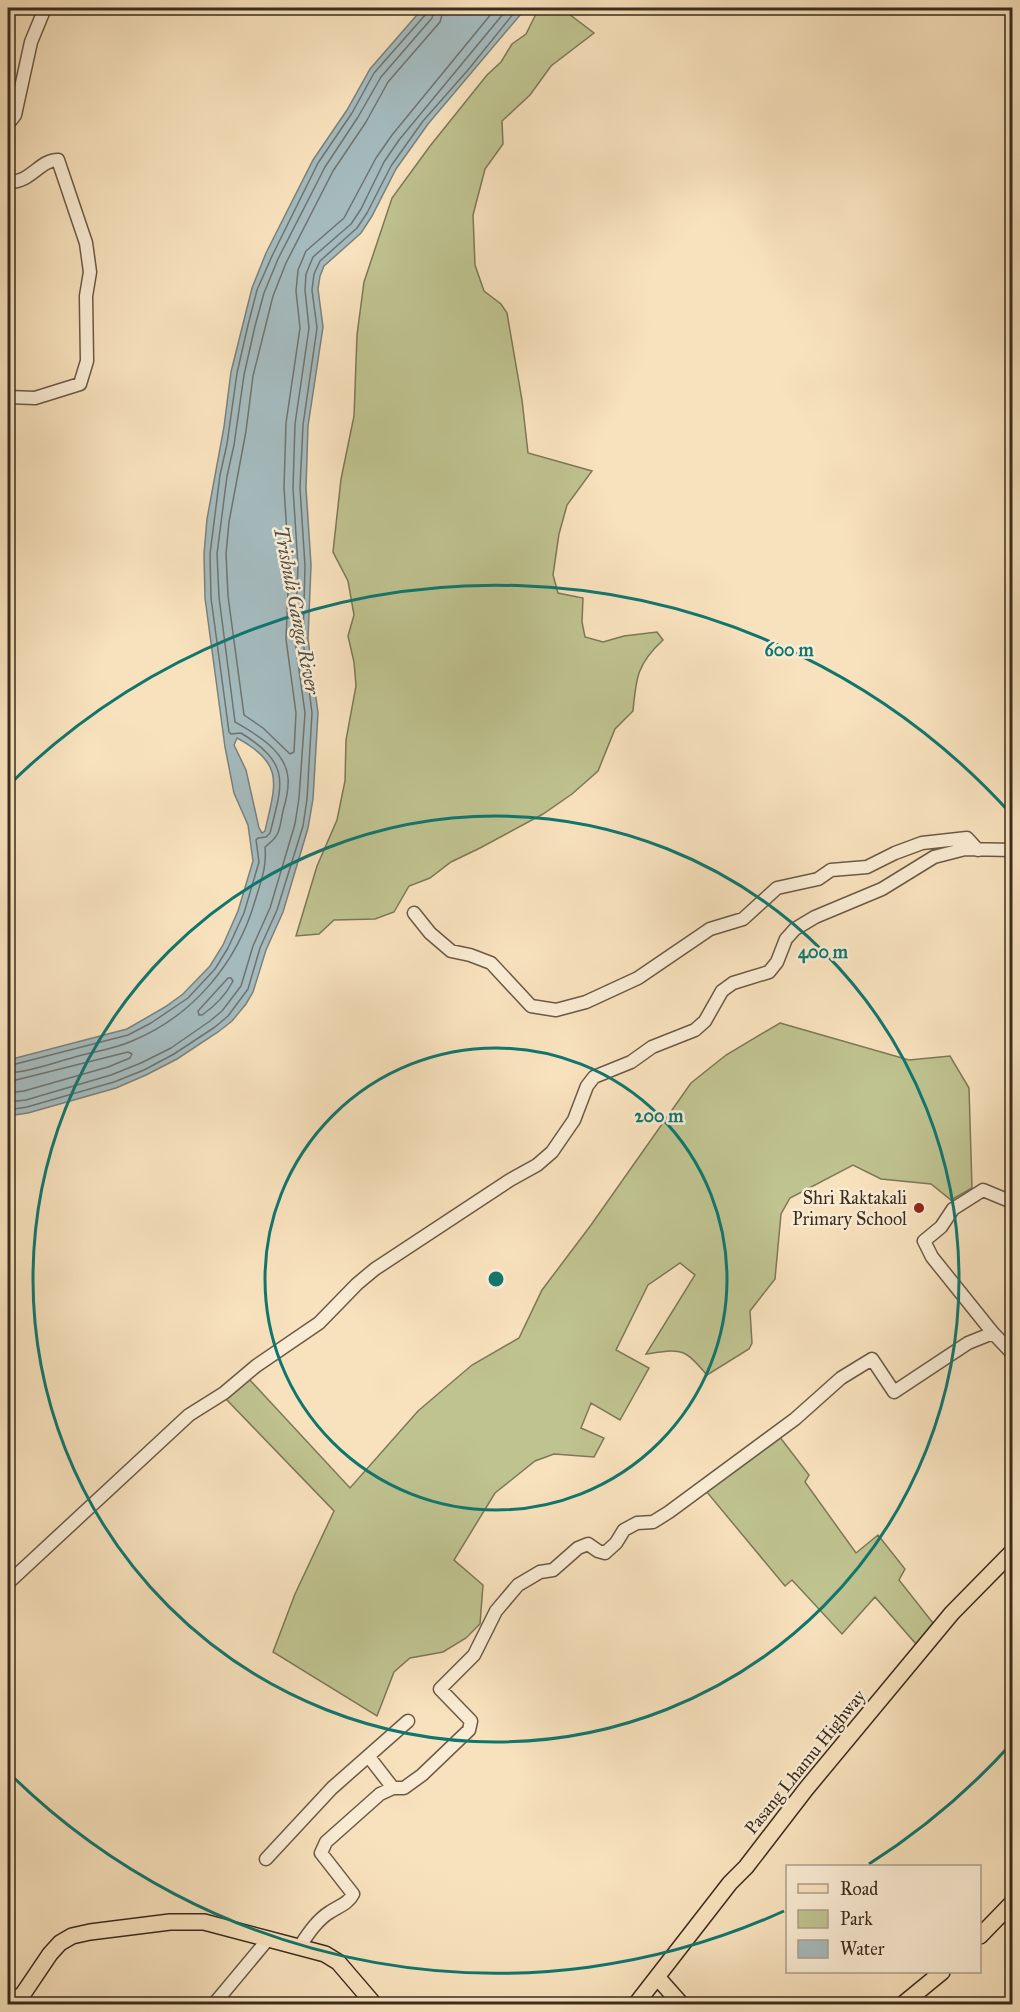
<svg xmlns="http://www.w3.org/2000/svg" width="1020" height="2012" viewBox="0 0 1020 2012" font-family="'IM FELL Great Primer',serif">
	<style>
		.green { fill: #bfc390; stroke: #7c7857; stroke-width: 1.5 }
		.water { fill: #a4babd; stroke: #7a817d; stroke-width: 1.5; fill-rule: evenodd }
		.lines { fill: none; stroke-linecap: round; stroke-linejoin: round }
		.shore { stroke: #6f736e; stroke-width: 1.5 }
		.minor-casing { stroke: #6a5a46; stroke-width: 15 }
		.major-casing { stroke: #3a2c1e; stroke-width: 18 }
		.minor { stroke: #faecd4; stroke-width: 12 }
		.major { stroke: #f8e2bd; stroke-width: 15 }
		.ring { fill: none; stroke: #0f766e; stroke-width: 3 }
		.poi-dot { fill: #8f2418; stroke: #faecd4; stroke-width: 2 }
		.labels { text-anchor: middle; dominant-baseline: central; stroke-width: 5; stroke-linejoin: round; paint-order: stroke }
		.poi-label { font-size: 18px; fill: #3a2c1e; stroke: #faecd4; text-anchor: end }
		.street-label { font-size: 18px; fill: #3a2c1e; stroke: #faecd4 }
		.water-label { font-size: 20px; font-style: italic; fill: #545046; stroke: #faecd4 }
		.centre { fill: #0f766e; stroke: #faecd4; stroke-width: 3 }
		.ring-label { font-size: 18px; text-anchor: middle; font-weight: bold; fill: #0f766e; stroke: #faecd4; stroke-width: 5; stroke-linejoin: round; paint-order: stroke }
	</style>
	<rect width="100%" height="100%" fill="#f8e2bd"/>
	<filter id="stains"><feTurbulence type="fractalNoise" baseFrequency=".00333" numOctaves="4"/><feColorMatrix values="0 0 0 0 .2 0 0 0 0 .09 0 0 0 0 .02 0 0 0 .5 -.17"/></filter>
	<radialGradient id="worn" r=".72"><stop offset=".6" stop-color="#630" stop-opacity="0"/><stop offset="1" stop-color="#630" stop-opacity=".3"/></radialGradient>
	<path class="green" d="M541 8H561L594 33 551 66 530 95 502 121 503 144 485 169 473 215 475 265 484 291 501 304 507 313 522 400 528 453 592 471 567 505 559 534 553 575 558 593 583 598 582 622 585 637 603 642 624 636 657 632 663 640C637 664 636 678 633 711L615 729 598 771 572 794 543 814 480 848 451 862 430 878 409 886 394 912 375 919 334 920 319 934 296 936 317 866 337 820 345 781 346 740 356 686 354 662 348 636 354 615 348 581 333 552 341 479 354 416 357 335 364 282 392 198 430 146 487 75 501 62 512 44 526 34 537 12Z
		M780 1023 909 1060 950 1056 969 1088 972 1188 951 1200 931 1184 881 1179 853 1165 790 1198 781 1214 775 1279 750 1311 752 1343 749 1349 707 1375C683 1347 682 1349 646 1354L695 1275 680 1263 648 1285 616 1350 649 1368 620 1420 591 1403 581 1428 604 1438 594 1457 554 1454 535 1461 495 1493 454 1560 483 1585 480 1624 466 1638 443 1652 410 1658 394 1672 377 1716 273 1652 295 1594 334 1511 225 1398 248 1378 350 1488 418 1411 472 1365 519 1338 542 1290 591 1225 691 1083 726 1055Z
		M779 1436 809 1475 805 1482 856 1553 878 1535 905 1569 899 1580 933 1623 916 1644 875 1597 842 1634 792 1580 785 1586 706 1491Z"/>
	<path class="water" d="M423 8H526L428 124 396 169 372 216 361 233 324 266 320 276 318 289 323 327 308 426 306 488 311 565 308 639 318 713 313 799 308 828 283 912 266 950 253 992 246 1004 232 1021 218 1032 177 1059 146 1075 116 1088 28 1113 8 1116V1060L127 1029 165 1007 183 994 210 966 223 945 238 911 253 861 248 825 234 793 225 747 205 598 204 554 207 519 224 427 231 372 252 288 266 253 313 160 347 110 370 69ZM237 738C286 764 275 785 265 831L262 833 259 828 246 770 234 745Z"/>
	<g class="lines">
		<path class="shore" d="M444 8 440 22 388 82 366 122 333 171 286 263 273 296 253 376 246 431 229 522 226 554 228 596 244 715 263 728 290 754 294 752 296 713 286 639 289 566 284 488 286 423 300 328 296 291 298 270 306 251 344 218 376 158 392 135 496 8
			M228 978H231L233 981C226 995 215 1006 202 1015H199L198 1011Z
			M8 1066 128 1035 151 1023 188 998 215 969 228 948 244 913 259 862 256 840 258 838 266 837 270 833C283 782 291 764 241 733L231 734 229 732 211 598 210 554 220 475 227 444 237 373 248 325 257 290 272 256 318 163 352 113 374 73 426 14 427 8
			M8 1073C29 1072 53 1063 75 1057 93 1052 114 1049 132 1041 193 1016 237 963 255 901 261 881 267 867 265 847 281 835 279 830 283 811 286 801 289 789 288 778 286 751 256 734 235 722L219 597 217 554 227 476 234 445 244 375 255 326 264 293 278 259 325 167 358 117 381 77 432 18 435 8
			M8 1082 128 1052 132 1054 130 1058 108 1067 24 1091 8 1093
			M8 1102 26 1100 111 1075 141 1063 171 1048 210 1021 222 1011 241 986 253 946 270 908 295 824 299 798 305 713 295 641 298 566 293 488 295 424 309 328 305 290 306 274 313 257 351 224 361 209 384 162 399 140 508 8
			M8 1110 27 1107 114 1082 144 1070 174 1054 215 1027 228 1016 248 989 260 948 277 910 303 826 307 799 312 713 303 640 305 566 300 488 303 425 317 328 312 290 314 274 320 261 357 228 367 213 391 166 423 121 468 70 518 8"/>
		<defs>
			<path id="minor" d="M8 124 15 115 31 42 45 8
				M8 182C31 183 39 160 58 160L86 243 90 272 86 296 87 361 80 384 35 398 8 397
				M414 913 430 933 451 951 470 955 491 963 531 1006 556 1010 586 1002 638 978 710 929 743 919 777 888 818 879 831 870 867 867 895 853 922 843 967 838 978 850
				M1012 1202 983 1190 953 1209 941 1227 924 1241 932 1257 993 1333 1012 1353
				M8 1583 189 1415 224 1393 256 1366 319 1323 357 1284 375 1269 510 1180 537 1165 552 1152 574 1120 587 1086 594 1077 631 1062 652 1047 695 1030 705 1021 722 991 733 983 769 972 777 962 786 939 795 929 815 917 882 889 934 857 965 849 1012 850
				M369 1757 393 1788
				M266 1859 332 1788 408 1721
				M300 1946C308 1934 317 1920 330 1912 339 1906 348 1904 353 1894L321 1853 326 1842 380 1794 393 1788H404L422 1775 469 1730 471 1721 440 1689 474 1655 496 1611 518 1585 540 1572 553 1570 578 1548 588 1544 598 1551 605 1553 616 1543 624 1530 637 1523 653 1522 669 1512 795 1419 841 1378 872 1359 894 1392 968 1343 993 1333
				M214 2004 269 1938"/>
			<path id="major" d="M980 1936 1012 1903
				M658 1978 681 2004
				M10 2004 23 1994 50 1954 60 1943 72 1936 90 1932 170 1922H204L325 1954 338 1962 374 2004
				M636 2004 730 1883 746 1867 806 1789 952 1613 1012 1552
				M903 2004 942 1972"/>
		</defs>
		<use href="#minor" class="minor-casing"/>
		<use href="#major" class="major-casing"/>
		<use href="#minor" class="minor"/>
		<use href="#major" class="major"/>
	</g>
	<g class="ring">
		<circle cx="496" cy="1279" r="231"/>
		<circle cx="496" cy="1279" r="463"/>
		<path d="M1012 1743A694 694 0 0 1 869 1864M784 1911A694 694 0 0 1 10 1774M10 784A694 694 0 0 1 1012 815"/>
	</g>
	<circle class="poi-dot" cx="919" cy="1208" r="6"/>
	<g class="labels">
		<g class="poi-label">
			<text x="907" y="1198">Shri Raktakali<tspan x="907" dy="21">Primary School</tspan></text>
		</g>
		<g class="street-label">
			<text transform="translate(805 1762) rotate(-51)">Pasang Lhamu Highway</text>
		</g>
		<g class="water-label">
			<text transform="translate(297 610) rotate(79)">Trishuli Ganga River</text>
		</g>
	</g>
	<circle cx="496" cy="1279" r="9" class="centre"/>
	<g class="ring-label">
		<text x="789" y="656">600 m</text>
		<text x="823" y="958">400 m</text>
		<text x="659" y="1122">200 m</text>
	</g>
	<rect width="1020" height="2012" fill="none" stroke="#f8e2bd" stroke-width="30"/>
	<rect x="9" y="9" width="1002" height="1994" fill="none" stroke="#3a2c1e" stroke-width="3"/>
	<rect x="15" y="15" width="990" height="1982" fill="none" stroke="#3a2c1e" stroke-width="1.5"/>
	<rect x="786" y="1865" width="195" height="108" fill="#faecd4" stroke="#ad9f8b" stroke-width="1.5"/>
	<rect x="798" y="1884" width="30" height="9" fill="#f8e2bd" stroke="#ad9f8b" stroke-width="1.5"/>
	<text x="840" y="1895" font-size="18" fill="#3a2c1e">Road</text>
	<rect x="798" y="1910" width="30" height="18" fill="#bfc390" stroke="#ad9f8b" stroke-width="1.5"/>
	<text x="840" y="1925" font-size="18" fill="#3a2c1e">Park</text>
	<rect x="798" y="1940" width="30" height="18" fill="#a4babd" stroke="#ad9f8b" stroke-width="1.5"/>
	<text x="840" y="1955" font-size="18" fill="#3a2c1e">Water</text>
	<rect width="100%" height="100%" filter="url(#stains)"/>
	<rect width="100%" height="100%" fill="url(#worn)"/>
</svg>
